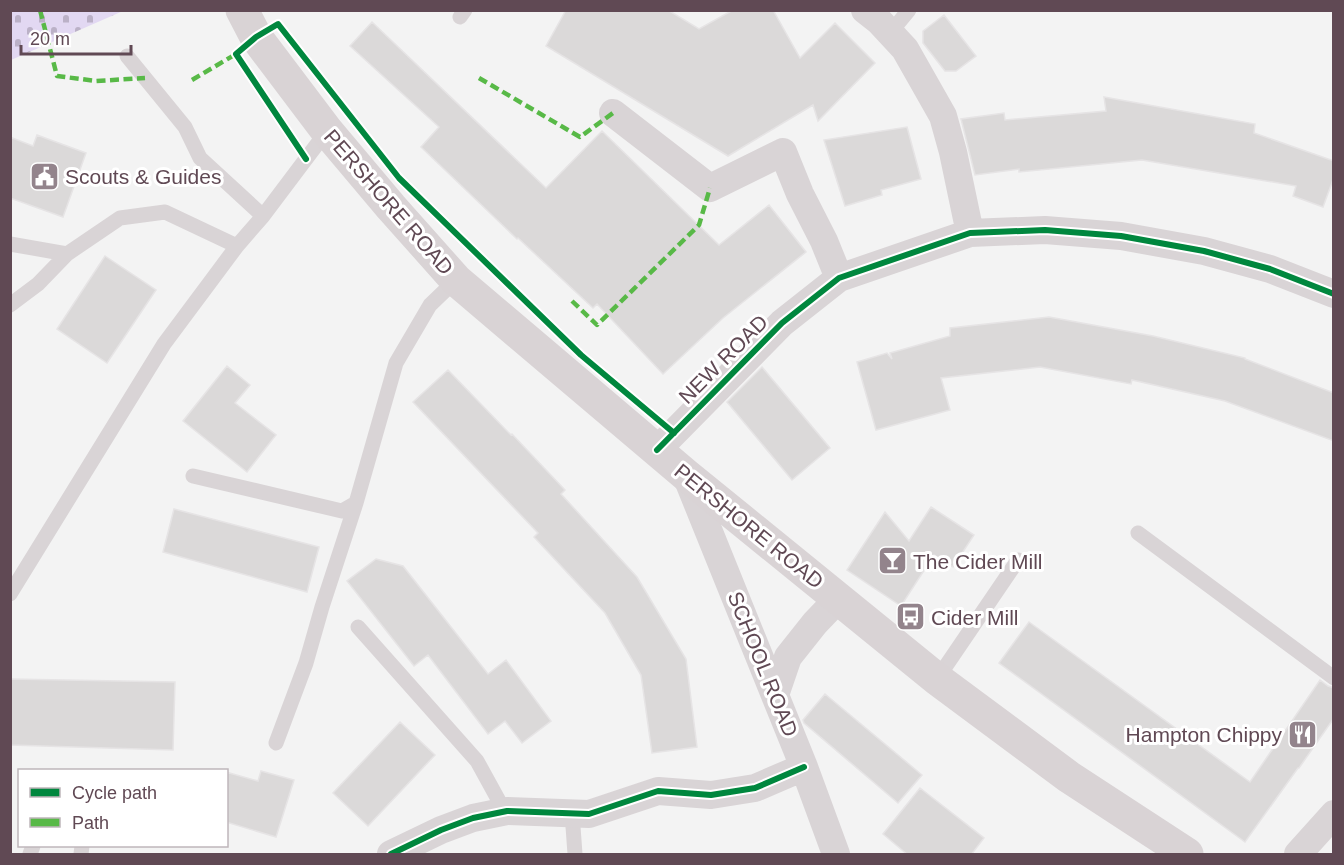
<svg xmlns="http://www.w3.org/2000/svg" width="1344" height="865" viewBox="0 0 1344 865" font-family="Helvetica,sans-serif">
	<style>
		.cemetery { fill: url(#cemetery-stones) }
		.building { fill: #dbd9d9; stroke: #e6e4e5; stroke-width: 1.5 }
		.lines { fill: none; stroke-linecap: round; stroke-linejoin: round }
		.service { stroke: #d9d4d6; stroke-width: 15 }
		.minor { stroke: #d9d4d6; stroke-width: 28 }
		.secondary { stroke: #d9d3d5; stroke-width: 33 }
		.quiet { stroke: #58b947; stroke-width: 4.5; stroke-dasharray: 9 4.5; stroke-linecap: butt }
		.cycleway-casing { stroke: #fff; stroke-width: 10 }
		.cycleway { stroke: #00873e; stroke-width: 6 }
		.labels { text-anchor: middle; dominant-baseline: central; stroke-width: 6; stroke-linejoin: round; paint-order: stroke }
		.poi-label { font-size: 21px; fill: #604954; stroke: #fff; text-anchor: start }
		.street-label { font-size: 21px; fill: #604954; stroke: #fff }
	</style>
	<defs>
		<pattern id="cemetery-stones" width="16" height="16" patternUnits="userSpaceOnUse" patternTransform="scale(1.5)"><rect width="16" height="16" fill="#e2d8f2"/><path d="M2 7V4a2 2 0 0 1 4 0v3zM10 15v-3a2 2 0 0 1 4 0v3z" fill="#bbb1c7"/></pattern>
	</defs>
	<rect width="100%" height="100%" fill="#f3f3f3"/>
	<path class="cemetery" d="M11 10H123V11L11 60Z"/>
	<path class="building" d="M566 10H668L699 29 733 10H773L800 58 835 23 875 63 818 121 813 105 728 156 546 46Z
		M944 15 976 56 956 71H945L923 43V31Z
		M372 22 546 188 602 131 719 245 769 205 806 252 723 318 663 374 597 304 593 308 518 238 517 239 421 147 439 127 350 46Z
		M1104 97 1255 124 1254 133 1334 161V177L1323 207 1293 196 1296 186 1142 160 1019 172V169L975 175 961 119 1004 113 1005 120 1106 111Z
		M907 127 921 179 881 190 882 195 845 206 824 140Z
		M37 135 86 153 63 217 10 198V137L33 146Z
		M105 256 156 290 107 363 57 329Z
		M1049 317 1153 336 1245 358V359L1334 393V441L1225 401 1132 380 1131 384 1040 367 941 378 950 410 876 430 857 362 887 353 892 359 890 353 950 336V328Z
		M227 366 250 385 235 403 276 435 247 472 183 421Z
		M762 367 830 448 792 480 727 402Z
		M448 370 511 435 512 434 565 490 561 494 637 577 686 659 697 747 652 753 641 675 605 613 534 537 538 533 413 402Z
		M931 507 974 535 953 567 934 555 901 606 847 570 885 512 909 541Z
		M174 509 319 547 307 592 163 552Z
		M376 559 403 566 488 674 506 660 551 721 522 743 505 721 488 734 428 655 414 666 347 581Z
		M1029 622 1250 782 1320 680 1328 686 1334 688V718L1299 768H1298L1245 842 999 663Z
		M10 679 175 682 173 750 10 745Z
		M825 694 922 775 898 803 804 723 803 720Z
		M400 722 435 755 368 826 333 793Z
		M261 771 294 780 276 837 226 822V772L258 781Z
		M920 788 984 838 971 855H908L883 834Z"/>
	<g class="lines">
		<path class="service" d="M460 17 465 10
			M890 33 909 10
			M127 56 185 127 200 158 263 216
			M10 244 67 254 120 218 165 212 237 246
			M10 305 38 284 67 254
			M193 476 342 511 356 503
			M1138 533 1334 678
			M10 594 164 344 237 246 263 216 327 131
			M358 627 477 761 505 812
			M937 679 1018 560
			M276 743 306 663 322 607 356 503 396 363 430 305 456 280
			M572 813 575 854
			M30 854 33 846
			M81 854 82 846"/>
		<path class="minor" d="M865 10 879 21 905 49 943 116 953 152 970 233
			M613 113 710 188 783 152 800 194 824 241 839 278
			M657 450 782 323 839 278 970 233 1045 230 1121 236 1204 251 1270 269 1334 294
			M686 475 804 767 836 854
			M775 695 788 657 815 623 838 599
			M391 854 441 830 473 818 507 811 589 814 658 791 711 795 755 788 804 767
			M1298 854 1334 814"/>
		<path class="secondary" d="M242 10 256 37 327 131 391 207 456 280 686 475 937 679 1069 777 1187 854"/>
		<path class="quiet" d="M40 10 57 76 96 81 145 78
			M479 78 580 137 613 113
			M192 80 236 54
			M572 301 597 325 699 225 710 188"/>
		<defs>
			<path id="cycleway" d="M306 159 236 54 256 37 278 24 399 178 581 355 674 433
				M657 450 782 323 839 278 970 233 1045 230 1121 236 1204 251 1270 269 1334 294
				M391 854 441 830 473 818 507 811 589 814 658 791 711 795 755 788 804 767"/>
		</defs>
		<use href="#cycleway" class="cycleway-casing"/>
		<use href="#cycleway" class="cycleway"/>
	</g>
	<defs>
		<symbol id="civic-square" viewBox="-11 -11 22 22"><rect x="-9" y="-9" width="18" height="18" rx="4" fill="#93848c" stroke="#fff"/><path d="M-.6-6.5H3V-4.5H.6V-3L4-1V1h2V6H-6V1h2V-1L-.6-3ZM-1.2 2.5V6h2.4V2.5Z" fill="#fff"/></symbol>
		<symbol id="bar-square" viewBox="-11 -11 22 22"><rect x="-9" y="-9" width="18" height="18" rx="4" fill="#93848c" stroke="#fff"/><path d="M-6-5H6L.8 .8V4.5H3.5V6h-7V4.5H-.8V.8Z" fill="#fff"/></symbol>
		<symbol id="bus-square" viewBox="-11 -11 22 22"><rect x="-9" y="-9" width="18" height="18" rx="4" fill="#93848c" stroke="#fff"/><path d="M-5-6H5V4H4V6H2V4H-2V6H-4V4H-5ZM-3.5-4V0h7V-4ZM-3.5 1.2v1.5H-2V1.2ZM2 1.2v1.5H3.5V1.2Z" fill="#fff"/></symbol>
		<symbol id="restaurant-square" viewBox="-11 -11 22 22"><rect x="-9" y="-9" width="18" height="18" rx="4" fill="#93848c" stroke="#fff"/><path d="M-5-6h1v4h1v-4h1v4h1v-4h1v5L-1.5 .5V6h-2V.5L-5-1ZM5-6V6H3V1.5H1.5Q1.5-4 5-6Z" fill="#fff"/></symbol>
	</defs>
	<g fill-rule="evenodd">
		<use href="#civic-square" x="28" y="160" width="33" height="33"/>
		<use href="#bar-square" x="876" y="544" width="33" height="33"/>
		<use href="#bus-square" x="894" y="600" width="33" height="33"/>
		<use href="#restaurant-square" x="1286" y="718" width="33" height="33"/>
	</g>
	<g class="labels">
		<g class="poi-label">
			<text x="65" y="176">Scouts &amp; Guides</text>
			<text x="913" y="561">The Cider Mill</text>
			<text x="931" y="617">Cider Mill</text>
			<text x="1282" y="734" text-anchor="end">Hampton Chippy</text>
		</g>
		<g class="street-label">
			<text transform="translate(389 202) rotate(49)">PERSHORE ROAD</text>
			<text transform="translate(723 359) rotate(-45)">NEW ROAD</text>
			<text transform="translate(749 526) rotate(39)">PERSHORE ROAD</text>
			<text transform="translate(763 664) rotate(68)">SCHOOL ROAD</text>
		</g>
	</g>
	<rect width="1344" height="865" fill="none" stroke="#604954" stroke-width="24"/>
	<rect x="18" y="769" width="210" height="78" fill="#ffffff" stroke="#bfb6bb" stroke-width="1.5"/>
	<rect x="30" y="788" width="30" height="9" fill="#00873e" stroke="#bfb6bb" stroke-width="1.5"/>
	<text x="72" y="799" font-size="18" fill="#604954">Cycle path</text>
	<rect x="30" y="818" width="30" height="9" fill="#58b947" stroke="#bfb6bb" stroke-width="1.5"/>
	<text x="72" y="829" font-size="18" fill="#604954">Path</text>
	<path d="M21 45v9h110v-9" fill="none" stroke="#604954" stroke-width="3"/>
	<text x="30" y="45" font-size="18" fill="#604954" stroke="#ffffff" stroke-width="4.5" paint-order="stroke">20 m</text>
</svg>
